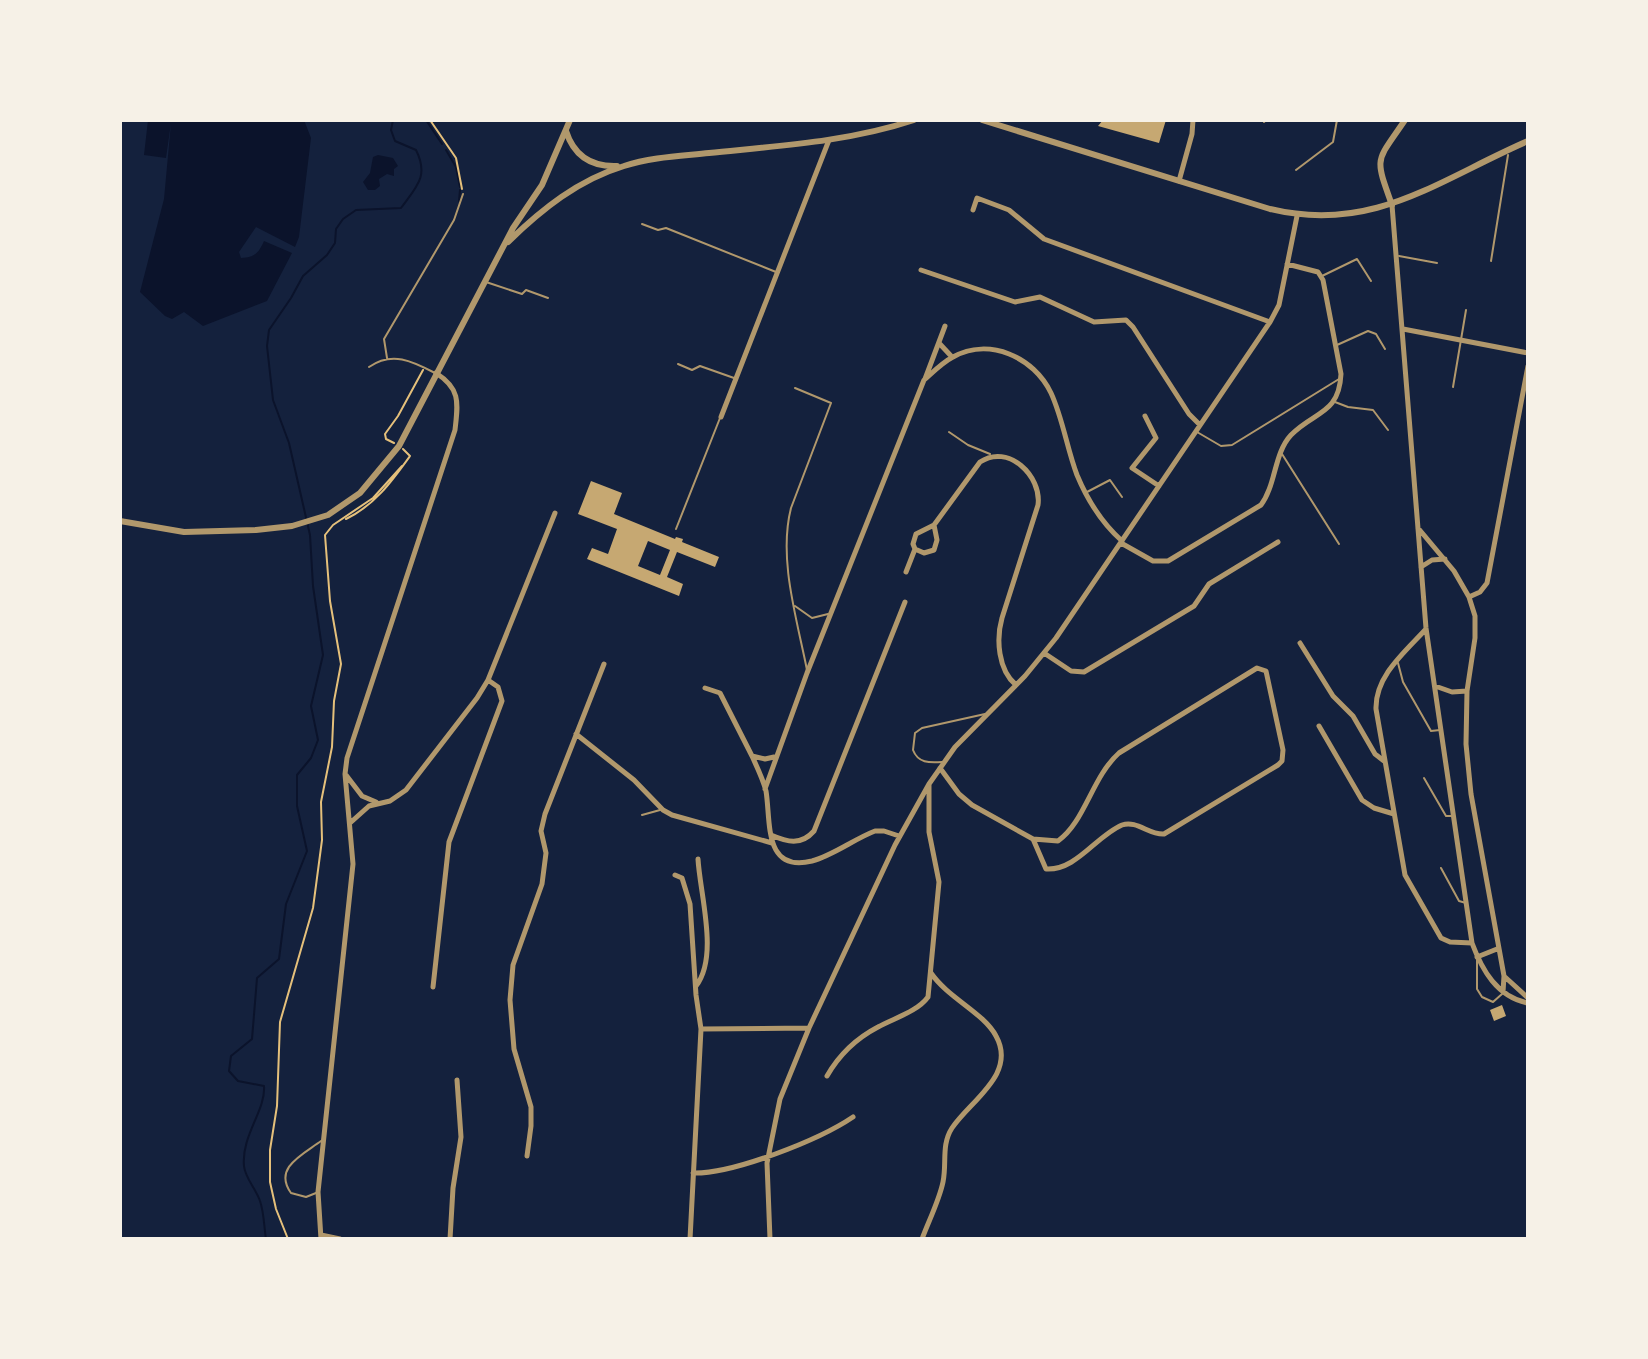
<svg xmlns="http://www.w3.org/2000/svg" width="1648" height="1359" viewBox="0 0 1648 1359" font-family="'Fira Sans Condensed',sans-serif">
	<style>
		.water { fill: #0b132b }
		.lines { fill: none; stroke-linecap: round; stroke-linejoin: round }
		.stream { stroke: #0b132b; stroke-width: 2 }
		.building { fill: #c6a872; fill-rule: evenodd }
		.path { stroke: #e5c07b; stroke-width: 2 }
		.service { stroke: #b1986c; stroke-width: 2 }
		.minor { stroke: #b1986c; stroke-width: 5 }
		.tertiary { stroke: #b1986c; stroke-width: 6 }
	</style>
	<rect width="100%" height="100%" fill="#14213d"/>
	<path class="water" d="M148 120H304L311 138 299 237 295 247 256 227 239 252 241 258C255 257 258 254 264 241L292 253 267 301 203 326 184 312 172 319 165 316 140 292 164 199 171 123 166 158 144 155Z
		M378 155 393 158 398 166 394 169V176L387 174 379 179 380 186 375 190H368L363 182 370 173 373 157Z"/>
	<g class="lines">
		<path class="stream" d="M426 120 442 144
			M446 150 456 167 460 187
			M459 201 460 190
			M266 1239C264 1227 264 1212 260 1201 256 1189 245 1178 244 1166 241 1136 266 1110 264 1086L238 1081 229 1071 231 1056 252 1039 257 978 279 959 286 904 307 851 297 806V775L311 758 318 740 311 706 323 655 313 586 310 535 289 443 273 400 267 346 269 330 291 298 303 276 327 255 335 243 336 229 343 219 356 210 401 208C417 186 429 176 416 150L395 141 391 130 393 120"/>
	</g>
	<path class="building" d="M1103 120H1166L1159 143 1098 126Z
		M591 481 622 493 614 514 675 539 676 537 683 539 682 542 719 557 715 567 677 552 667 577 683 584 679 596 587 559 592 548 608 554 617 529 578 514ZM648 541 670 550 660 575 638 566Z
		M1502 1005 1506 1016 1494 1021 1490 1010Z"/>
	<g class="lines">
		<path class="path" d="M430 120 456 158 462 189
			M394 443 386 439 385 434 398 416 423 370
			M346 519C375 505 392 481 410 456L403 449
			M288 1239 276 1209 270 1182V1150L277 1106 280 1022 313 908 322 840 321 802 332 747 334 701 341 664 330 601 325 535 333 525 373 498 402 466"/>
		<path class="service" d="M1264 122 1266 120
			M1296 170 1333 142 1337 120
			M642 224 658 230 666 228 776 272
			M1399 256 1437 263
			M1491 261 1508 155
			M1322 276 1357 259 1371 281
			M486 282 522 294 526 290 548 298
			M1337 345 1368 331 1376 334 1385 349
			M387 358 384 339 454 220 463 194
			M678 364 692 370 700 366 734 378
			M369 367C392 351 412 361 435 373
			M1453 387 1466 310
			M795 388 831 403 791 508C778 559 797 619 807 670
			M1335 402 1348 407 1373 410 1388 430
			M949 432 968 445 990 454
			M1197 432 1221 446 1232 445 1339 379
			M1282 454 1339 544
			M1087 492 1110 480 1122 497
			M676 529 720 418
			M795 606 812 618 828 614
			M1398 663 1403 682 1431 731 1440 730
			M942 762C929 763 918 763 913 750L915 733 922 728 985 714
			M1424 778 1446 816H1453
			M642 815 660 810
			M1441 868 1459 901 1466 903
			M1477 958V989L1482 997 1493 1002 1502 994
			M316 1193 306 1197 291 1193C273 1168 302 1155 321 1141"/>
		<path class="minor" d="M1179 181 1192 134 1193 120
			M1392 205 1426 628 1472 943C1482 970 1497 997 1528 1003
			M973 210 977 198 1009 210 1044 239 1270 322
			M921 270 1015 302 1040 297 1094 322 1126 320 1133 327 1189 414 1200 425
			M1403 329 1528 353
			M939 343 952 357
			M925 379 945 326
			M1145 416 1156 438 1132 468 1159 486
			M721 417 829 140
			M1418 528 1454 571 1469 597 1475 616V638L1467 691 1466 744 1471 794 1504 976 1503 992
			M1121 543 1153 561H1168L1261 505C1276 485 1274 453 1291 435 1314 411 1339 415 1341 374L1323 280 1318 272 1287 264
			M915 549 924 553 934 550 937 540 934 525
			M1421 567 1432 560 1445 559
			M906 572 915 549 913 544 916 534 934 525 980 462C1008 443 1042 476 1038 505L1002 618C996 639 998 670 1016 685
			M1469 597 1480 592 1487 583 1528 366
			M1426 629C1405 652 1375 676 1376 709L1405 875 1441 938 1450 942 1472 943
			M1300 643 1333 696 1353 716 1375 754 1384 761
			M1044 653 1071 671 1084 672 1194 606 1209 584 1278 542
			M1435 686 1452 692 1467 691
			M705 688 720 693 752 756 765 759 774 757
			M1319 726 1362 800 1374 808 1394 814
			M576 734 634 780 663 810 672 815 772 843
			M752 756C757 767 763 779 766 791 771 821 763 873 812 861 834 855 854 839 875 831H884L899 836
			M940 768 959 794 972 805 1033 839 1058 841C1085 822 1092 777 1119 753L1257 668 1266 671 1283 750 1282 761 1278 765 1164 834C1149 835 1137 820 1122 825 1096 836 1076 871 1046 869L1033 839
			M346 775 362 796 376 802
			M765 789 807 673 924 380C933 372 943 362 953 357 989 337 1034 357 1051 393 1063 419 1067 449 1077 475 1087 499 1103 524 1122 541
			M350 823 369 806 390 801 406 790 477 698 488 680 555 513
			M771 835C787 842 801 846 814 831L905 602
			M675 875 682 878 690 904 696 995 701 1029 690 1239
			M1477 957 1497 949
			M1505 977 1528 998
			M696 986C719 956 700 895 698 859
			M433 987 449 842 502 701 498 687 488 680
			M701 1029 809 1028
			M827 1076C839 1055 857 1038 878 1027 894 1018 917 1012 928 997L939 882 929 832V785
			M527 1156 531 1126V1107L514 1049 510 1000 513 965 542 884 546 853 541 831 545 814 604 664
			M693 1173C733 1174 819 1140 853 1117
			M321 1235 340 1239
			M321 1239 318 1192 353 864 345 774 347 758 455 430C458 403 461 389 436 373
			M450 1239 453 1188 461 1137 457 1080
			M770 1239 767 1163 780 1099 809 1028 895 845 929 784 955 747 1025 676 1056 638 1270 322 1279 305 1297 216
			M922 1239C929 1220 939 1201 943 1182 947 1163 941 1145 952 1128 971 1100 1017 1074 996 1036 984 1013 948 998 931 973"/>
		<path class="tertiary" d="M982 120 1270 209C1373 234 1438 180 1528 141
			M566 131C574 156 591 167 617 166
			M1392 205C1374 155 1376 163 1405 120
			M508 242C542 209 578 180 624 166 651 157 681 156 709 153 777 146 848 142 914 120
			M120 521 184 532 256 530 292 526 328 515 360 493 399 446 513 228 542 185 570 120"/>
	</g>
	<rect width="1648" height="1359" fill="none" stroke="#f6f1e7" stroke-width="244"/>
</svg>
